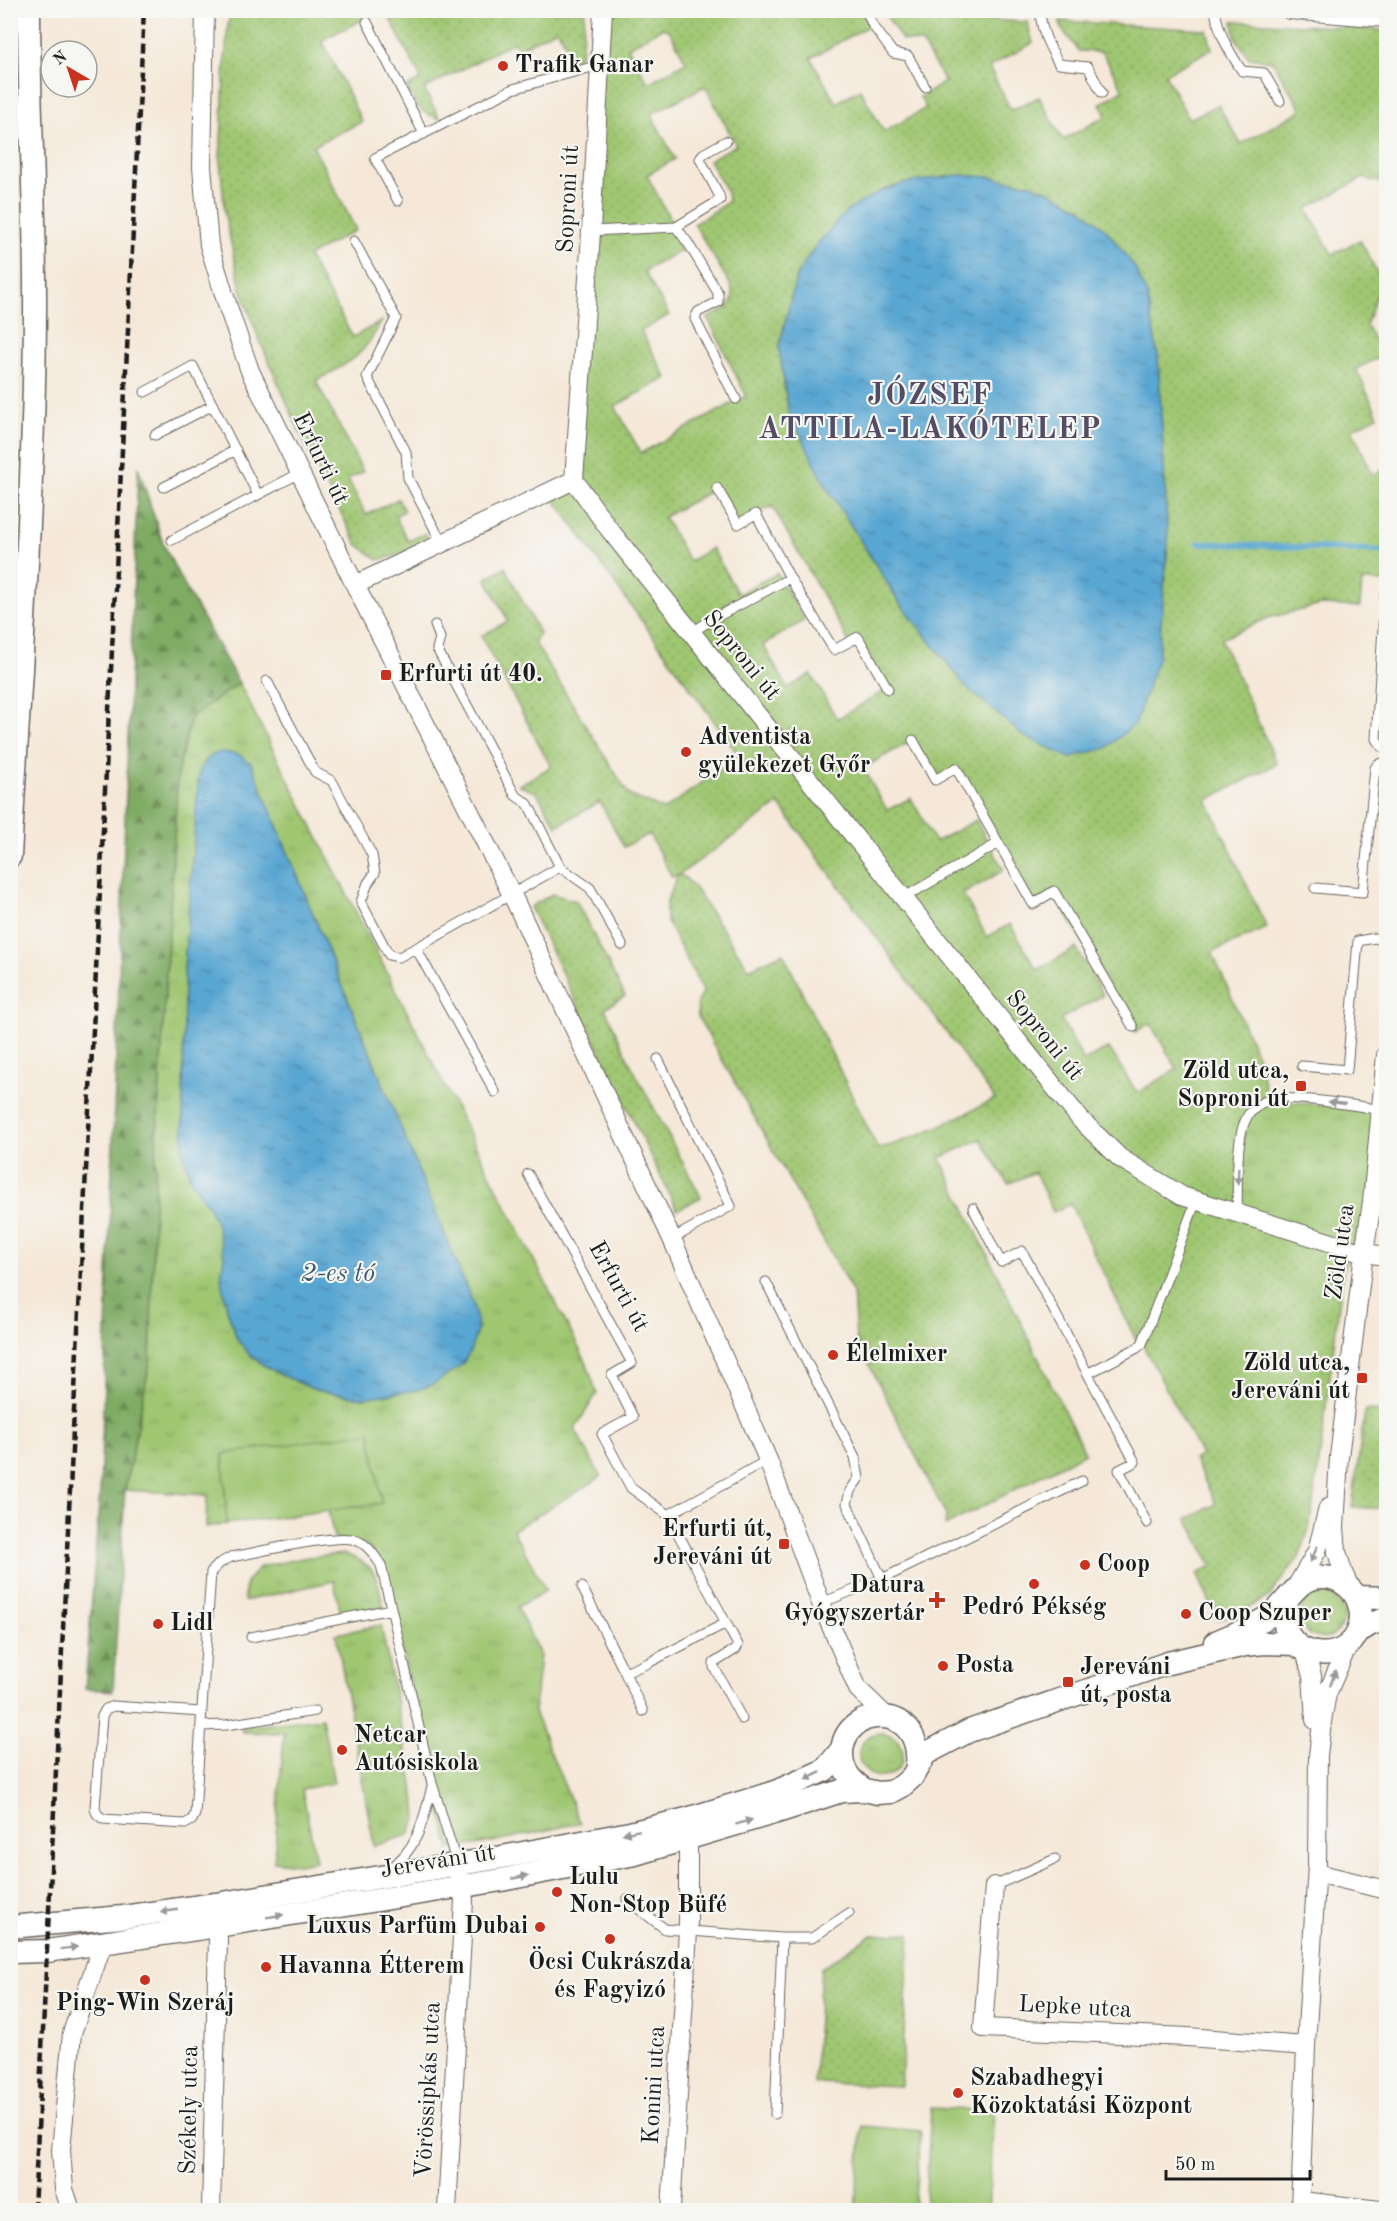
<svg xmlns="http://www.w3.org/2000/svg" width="1397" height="2221" viewBox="0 0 1397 2221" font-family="'Old Standard TT',serif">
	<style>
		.grass { fill: url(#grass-tufts); stroke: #5e7146; stroke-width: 1.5; fill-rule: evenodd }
		.forest { fill: url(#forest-firs); stroke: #4e6440; stroke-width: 1.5 }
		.park { fill: url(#park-dots); stroke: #5e7146; stroke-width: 1.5; fill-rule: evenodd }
		.garden { fill: #9fc671; stroke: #5e7146; stroke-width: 1.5 }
		.water { fill: url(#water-ripples); stroke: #3a6177; stroke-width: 1.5 }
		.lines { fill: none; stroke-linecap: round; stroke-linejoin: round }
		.stream { stroke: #59a6d2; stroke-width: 6 }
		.service-casing { stroke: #68635e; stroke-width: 11 }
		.minor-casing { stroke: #68635e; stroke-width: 20 }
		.tertiary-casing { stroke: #68635e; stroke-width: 25 }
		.service { stroke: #fff; stroke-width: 9 }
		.minor { stroke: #fff; stroke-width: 18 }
		.tertiary { stroke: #fff; stroke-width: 22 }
		.rail { stroke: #1c1c1c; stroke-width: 4.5; stroke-dasharray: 9 4.5; stroke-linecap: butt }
		.oneway { fill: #999 }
		.poi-dot { fill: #c8321e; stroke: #f6f6f2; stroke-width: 2 }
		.labels { text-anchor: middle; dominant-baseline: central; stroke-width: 4.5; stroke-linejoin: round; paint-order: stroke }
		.poi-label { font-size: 24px; font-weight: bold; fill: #1c1c1c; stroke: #f6f6f2; text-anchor: start }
		.street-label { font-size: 24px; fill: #1c1c1c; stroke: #f6f6f2 }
		.water-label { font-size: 26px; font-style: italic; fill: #375a6e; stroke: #f6f6f2 }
		.district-label { font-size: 30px; font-weight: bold; letter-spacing: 1.5px; fill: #534c67; stroke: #f6f6f2 }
	</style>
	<defs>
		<pattern id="grass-tufts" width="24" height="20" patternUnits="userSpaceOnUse" patternTransform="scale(1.5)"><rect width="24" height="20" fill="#9fc671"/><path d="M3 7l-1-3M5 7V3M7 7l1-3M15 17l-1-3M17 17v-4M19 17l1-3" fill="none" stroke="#88aa61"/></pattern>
		<pattern id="forest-firs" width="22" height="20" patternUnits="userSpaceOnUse" patternTransform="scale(1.5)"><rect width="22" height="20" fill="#7fab63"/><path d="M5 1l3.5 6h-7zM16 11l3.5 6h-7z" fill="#678a51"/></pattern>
		<pattern id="park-dots" width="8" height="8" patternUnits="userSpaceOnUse" patternTransform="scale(1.5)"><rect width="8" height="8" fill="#9fc671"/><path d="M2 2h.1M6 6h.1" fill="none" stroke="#88aa61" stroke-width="1.8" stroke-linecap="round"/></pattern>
		<pattern id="water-ripples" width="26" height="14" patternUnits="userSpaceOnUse" patternTransform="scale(1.5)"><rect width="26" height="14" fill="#59a6d2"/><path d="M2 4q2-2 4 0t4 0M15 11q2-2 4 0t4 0" fill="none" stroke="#4986aa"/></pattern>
	</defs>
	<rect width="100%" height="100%" fill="#f6f6f2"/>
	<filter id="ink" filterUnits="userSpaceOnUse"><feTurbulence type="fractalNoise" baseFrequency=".0167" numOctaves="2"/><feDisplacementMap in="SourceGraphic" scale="12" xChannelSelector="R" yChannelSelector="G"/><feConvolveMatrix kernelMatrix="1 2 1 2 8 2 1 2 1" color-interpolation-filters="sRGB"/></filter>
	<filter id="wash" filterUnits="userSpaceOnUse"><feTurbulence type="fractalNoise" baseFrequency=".008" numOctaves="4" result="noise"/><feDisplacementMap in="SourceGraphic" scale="24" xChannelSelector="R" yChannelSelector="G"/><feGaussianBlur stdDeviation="1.35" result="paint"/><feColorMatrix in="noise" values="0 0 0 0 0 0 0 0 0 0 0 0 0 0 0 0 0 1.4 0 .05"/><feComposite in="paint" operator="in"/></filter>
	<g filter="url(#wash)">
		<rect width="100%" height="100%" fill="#f5e8d8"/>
		<path class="grass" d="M239 683 586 1362 597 1393 575 1429 601 1477 513 1530 546 1591 517 1607 540 1655 534 1712 580 1823 492 1842 450 1849 381 1565 367 1545 334 1538 328 1510 382 1502 223 1454 227 1524 206 1527 207 1495 125 1490 150 1361 156 1149 178 770 191 717ZM251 763 473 1303 478 1328 432 1385 417 1390 363 1398 315 1390 280 1374 237 1339 227 1309 221 1278 224 1256 217 1226 209 1207 191 1180 183 1152 184 969 199 774Z
			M1267 1100 1380 1110 1372 1202 1351 1249 1237 1214 1246 1117Z
			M345 1554C379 1566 375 1575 384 1607L341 1615 334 1581 244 1601 246 1582 260 1567 308 1557Z
			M1300 1616a22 22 0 1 1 44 0a22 22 0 1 1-44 0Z
			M381 1625 415 1796 417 1817 409 1835 374 1846 336 1634Z
			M322 1718 334 1783 302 1789 316 1861 298 1864 274 1861 284 1733 242 1732V1727Z
			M859 1755a22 22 0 1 1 44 0a22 22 0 1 1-44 0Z"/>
		<path class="forest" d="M138 467 163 543 179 576 239 683 191 717 178 770 156 1149 150 1361 125 1490 113 1691 85 1689 100 1491Z"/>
		<path class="park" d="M795 10 866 14 872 24 811 58 836 103 860 89 884 132 926 108 920 97 945 82 922 43 902 40 886 15 1027 22 1033 43 989 67 1011 110 1039 97 1063 140 1106 116 1100 104 1123 90 1102 52 1079 51 1061 28 1060 21 1207 30 1212 49 1165 74 1189 119 1218 105 1241 144 1302 110 1272 61 1249 58 1235 37 1233 21 1386 30V184L1363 178 1307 208 1332 254 1360 240 1382 281 1366 325 1383 355 1356 369 1378 416 1352 429 1373 475 1386 469V582L1362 581 1360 607 1321 605 1268 618 1221 639 1277 764 1207 800 1267 928 1212 952 1260 1062 1267 1100 1246 1117 1237 1214 1351 1249 1344 1266 1318 1470 1309 1529 1299 1558 1280 1581 1270 1596 1241 1612 1218 1620 1197 1574 1212 1566 1187 1519 1216 1504 1194 1460 1201 1455 1147 1353 1142 1344 1135 1338 1070 1204 1053 1212 1035 1172 1008 1184 981 1139 940 1158 1085 1453 945 1526 946 1515 856 1339 853 1293 698 1017 697 1002 703 991 667 922C662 904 671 891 678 875L672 877 649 834 624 847 600 802 557 826 537 793 519 785 551 767 481 636 508 621 486 578 505 567 540 635 534 642 629 795 664 810 739 756 549 492 574 480 603 11ZM662 28 669 30 686 62 648 83 628 47ZM705 86 736 145 709 160 727 193 728 202 694 224 731 286 733 299 726 309 708 318 746 396 641 453 615 406 667 378 641 331 669 315 644 271 685 248 688 243 670 219 647 175 675 159 651 114ZM989 177 1030 184 1051 192 1082 209 1147 295 1158 356 1168 542 1158 657 966 687 900 603 826 486 788 410 779 347 797 274 818 243 847 211 881 191 905 183ZM716 488 738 524 772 506 849 642 858 637 888 689 837 719 811 674 788 688 763 645 805 620 777 573 738 594 712 548 689 561 664 517ZM913 740 935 780 956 769 1033 904 1054 892 1135 1032 1150 1023 1177 1069 1137 1093 1109 1048 1084 1061 1061 1019 1103 995 1076 948 1037 970 1010 924 987 937 963 894 1004 870 976 820 935 842 911 798 887 810 863 768ZM779 804 995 1099C957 1118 919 1137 878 1149L783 953 749 969 696 890 686 878 679 875Z
			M232 11H380L322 40 362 122 313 146 356 230 308 256 353 337 382 321C363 357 351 362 316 381L363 472 348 479 366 515 398 499 404 511 395 516 408 541 426 533 427 541 396 556 378 560 357 544 305 444 258 337 241 289 225 216 220 161 225 60 228 24Z
			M386 11H585L581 55 573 59 557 29 518 49 514 42 424 89 440 119C418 112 416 106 407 87L421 79Z
			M552 894 576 901 625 996 605 1008 631 1065 701 1197 677 1210 530 907Z
			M1365 1410 1386 1411V1509L1352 1507Z
			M910 1933 901 2086 814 2083 821 1968 871 1935Z"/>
		<path class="garden" d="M370 1432 382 1503 227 1524 223 1454Z
			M931 2108 994 2111 988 2210H925Z
			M862 2126 921 2131 914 2210H855Z"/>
		<path class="water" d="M959 175 989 177 1030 184 1051 192 1082 209 1107 231 1134 266 1147 295 1158 356 1168 542 1158 658 1135 724 1106 748 1070 758 1022 735 966 687 900 603 826 486 788 410 779 347 797 274 818 243 847 211 881 191 905 183Z
			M221 752 238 754 251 763 473 1304 478 1328 470 1352 462 1365 432 1385 417 1390 363 1398 315 1390 280 1374 263 1365 249 1354 237 1339 227 1309 221 1278 224 1256 217 1226 209 1207 191 1180 183 1152 184 969 199 773C204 761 208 755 221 752Z"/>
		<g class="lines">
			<path class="stream" d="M1199 543 1386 551"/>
		</g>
	</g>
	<g filter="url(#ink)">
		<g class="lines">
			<defs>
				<path id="service" d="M866 10 872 24 893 53 908 56 925 87
					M1040 10C1041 32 1049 46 1059 64L1088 67 1102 93
					M1215 10C1219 35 1229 51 1242 71L1264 73 1280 101
					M367 22 424 134
					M398 201 375 158 513 89 599 65
					M676 227 720 200 719 195 700 159 703 154 726 141
					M591 231 676 227 688 243 718 293V302L698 312 695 319 736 399
					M354 241 396 318 367 377 406 452 408 478 442 543
					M145 392 193 366 258 495
					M155 435 213 405
					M164 487 236 450
					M717 488 738 524 756 514 790 578 834 650 858 637 888 689
					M172 540 300 473
					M1385 596 1376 739 1381 746 1386 748
					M435 625 440 638 437 649 515 795 528 804 560 867 416 948 495 1092
					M691 633 711 620 790 578
					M267 681 315 772 332 781 372 855 375 873 368 883 361 902 389 955 399 957 416 948
					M913 740 935 780 956 768 1033 904 1054 891 1133 1027
					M560 867 590 888 622 945
					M1315 888 1363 892 1375 768 1378 764 1386 762
					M903 898 997 844
					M658 1059 731 1206 672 1239
					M1302 1066 1347 1070 1358 941 1375 938 1386 941
					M528 1174 632 1363 612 1375 633 1417 602 1434 631 1488 668 1515
					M973 1208 1001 1262 1022 1251 1135 1462 1119 1470 1147 1523
					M1237 1214C1238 1189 1235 1140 1246 1119 1248 1113 1260 1103 1266 1101 1282 1093 1360 1106 1380 1110
					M766 1282 855 1457 859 1478 850 1491 847 1504 882 1579 821 1603
					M1089 1373 1137 1348 1142 1344 1196 1201
					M882 1579 1082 1481
					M582 1587 625 1673 648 1663 726 1623 668 1515 768 1460
					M726 1623 738 1645 736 1649 714 1663V1667L742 1719
					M251 1637 391 1609
					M625 1673 643 1711
					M201 1712 113 1706 106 1709 102 1716 95 1808 97 1814 103 1819 185 1824 192 1820 195 1814 211 1572 220 1563 231 1557C255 1553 337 1533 355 1540 368 1544 374 1555 381 1565L432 1783 457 1864
					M201 1726 226 1725 315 1711
					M389 1869C418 1850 424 1818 432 1786
					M994 1886 1055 1859
					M627 1900 665 1929 782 1938 775 2114
					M782 1938H812L849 1913"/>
				<path id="minor" d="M205 10 202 167 209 245 228 307 250 371 355 585 515 901 672 1239 768 1460 821 1603 858 1689 887 1717
					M603 10 590 249 574 480 609 529 1064 1099 1081 1120 1120 1158 1182 1196 1364 1253 1386 1256
					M1290 10 1386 18
					M355 585 574 480
					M1296 1587 1317 1551 1328 1508
					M1350 1588 1343 1572 1337 1552 1335 1528 1339 1457 1364 1253 1372 1202 1386 1055
					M1305 1651 1312 1676 1315 1720
					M1317 1873 1386 1890
					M994 1886 983 2028 1188 2037 1306 2046
					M1301 2201 1380 2210
					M71 2210 64 2189 61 2150 72 2033 103 1943
					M211 2210 218 1940 216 1912
					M447 2210 464 1900 459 1874
					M671 2210 688 1931V1826
					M1300 2210 1306 2046 1317 1865 1318 1755 1323 1715 1327 1694 1348 1645"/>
				<path id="tertiary" d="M10 856C20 676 34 495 35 315 36 214 29 112 29 10
					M1357 1597 1386 1598
					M1358 1632 1371 1624 1386 1619
					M1216 1642C1234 1634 1253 1627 1269 1616 1289 1603 1296 1577 1323 1577 1333 1577 1341 1581 1348 1587 1357 1594 1360 1605 1361 1615 1361 1675 1262 1662 1289 1596
					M865 1790C851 1781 842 1771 842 1754 842 1704 923 1701 917 1765
					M10 1927 123 1917 216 1904 497 1858 630 1833 687 1819 775 1792 825 1770 842 1749
					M10 1952 47 1951 217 1926 501 1880 635 1854 780 1811 841 1791 865 1790 878 1793 891 1792 902 1786 912 1777 925 1754 969 1731 1168 1663 1245 1645 1264 1643 1296 1644"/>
			</defs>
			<use href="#service" class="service-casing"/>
			<use href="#minor" class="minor-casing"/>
			<use href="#tertiary" class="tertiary-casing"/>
			<use href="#service" class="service"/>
			<use href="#minor" class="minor"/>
			<use href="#tertiary" class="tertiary"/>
			<path class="rail" d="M34 2210 144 10"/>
		</g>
		<defs><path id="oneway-solid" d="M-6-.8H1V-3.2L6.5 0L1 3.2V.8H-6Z" transform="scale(1.5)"/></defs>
		<g class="oneway">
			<use href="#oneway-solid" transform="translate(1337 1103) rotate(-174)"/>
			<use href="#oneway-solid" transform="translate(1238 1176) rotate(93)"/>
			<use href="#oneway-solid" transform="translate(1314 1554) rotate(114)"/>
			<use href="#oneway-solid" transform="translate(1333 1678) rotate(-70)"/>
			<use href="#oneway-solid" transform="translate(813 1776) rotate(155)"/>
			<use href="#oneway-solid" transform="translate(744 1822) rotate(-17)"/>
			<use href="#oneway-solid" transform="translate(631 1832) rotate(168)"/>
			<use href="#oneway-solid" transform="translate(520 1877) rotate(-11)"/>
			<use href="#oneway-solid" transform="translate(169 1911) rotate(172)"/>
			<use href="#oneway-solid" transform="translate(275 1916) rotate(-9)"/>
			<use href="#oneway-solid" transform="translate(69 1948) rotate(-7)"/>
		</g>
	</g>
	<g class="poi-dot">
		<circle cx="503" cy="66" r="6"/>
		<rect x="380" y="669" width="12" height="12" rx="3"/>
		<circle cx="686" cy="752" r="6"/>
		<rect x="1295" y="1080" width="12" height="12" rx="3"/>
		<circle cx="833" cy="1355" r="6"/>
		<rect x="1356" y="1372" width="12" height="12" rx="3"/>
		<rect x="778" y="1538" width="12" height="12" rx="3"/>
		<circle cx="1085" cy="1565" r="6"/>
		<circle cx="1034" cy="1584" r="6"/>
		<path d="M934 1591h6v6h6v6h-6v6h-6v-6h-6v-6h6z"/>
		<circle cx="1186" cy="1614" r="6"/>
		<circle cx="158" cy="1624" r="6"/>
		<circle cx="943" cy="1666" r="6"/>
		<rect x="1062" y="1676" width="12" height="12" rx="3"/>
		<circle cx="342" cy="1750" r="6"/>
		<circle cx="557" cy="1892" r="6"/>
		<circle cx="540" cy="1927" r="6"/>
		<circle cx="610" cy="1939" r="6"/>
		<circle cx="266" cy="1967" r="6"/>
		<circle cx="145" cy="1980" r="6"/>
		<circle cx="958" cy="2093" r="6"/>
	</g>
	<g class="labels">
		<g class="poi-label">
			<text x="515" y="66">Trafik Ganar</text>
			<text x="398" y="675">Erfurti út 40.</text>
			<text x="698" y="738">Adventista<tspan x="698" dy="28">gyülekezet Győr</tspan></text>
			<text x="1289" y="1072" text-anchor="end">Zöld utca,<tspan x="1289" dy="28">Soproni út</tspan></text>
			<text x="845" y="1355">Élelmixer</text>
			<text x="1350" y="1364" text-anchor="end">Zöld utca,<tspan x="1350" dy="28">Jereváni út</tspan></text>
			<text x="772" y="1530" text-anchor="end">Erfurti út,<tspan x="772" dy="28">Jereváni út</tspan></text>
			<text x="1097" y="1565">Coop</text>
			<text x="925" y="1586" text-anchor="end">Datura<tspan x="925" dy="28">Gyógyszertár</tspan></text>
			<text x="1034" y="1608" text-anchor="middle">Pedró Pékség</text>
			<text x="1198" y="1614">Coop Szuper</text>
			<text x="170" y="1624">Lidl</text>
			<text x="955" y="1666">Posta</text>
			<text x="1080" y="1668">Jereváni<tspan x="1080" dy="28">út, posta</tspan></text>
			<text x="354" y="1736">Netcar<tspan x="354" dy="28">Autósiskola</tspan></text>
			<text x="569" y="1878">Lulu<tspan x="569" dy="28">Non-Stop Büfé</tspan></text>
			<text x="528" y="1927" text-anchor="end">Luxus Parfüm Dubai</text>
			<text x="610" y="1963" text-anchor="middle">Öcsi Cukrászda<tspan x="610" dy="28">és Fagyizó</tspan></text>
			<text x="278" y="1967">Havanna Étterem</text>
			<text x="145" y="2004" text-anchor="middle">Ping-Win Szeráj</text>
			<text x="970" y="2079">Szabadhegyi<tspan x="970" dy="28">Közoktatási Központ</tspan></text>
		</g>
		<g class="street-label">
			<text transform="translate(569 199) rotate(-87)">Soproni út</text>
			<text transform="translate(320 459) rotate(64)">Erfurti út</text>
			<text transform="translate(741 656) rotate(51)">Soproni út</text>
			<text transform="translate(1044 1036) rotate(51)">Soproni út</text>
			<text transform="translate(1341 1252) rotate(-82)">Zöld utca</text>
			<text transform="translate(618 1287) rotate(61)">Erfurti út</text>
			<text transform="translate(438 1862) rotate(-9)">Jereváni út</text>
			<text transform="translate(1075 2008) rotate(3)">Lepke utca</text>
			<text transform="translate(655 2085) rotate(-87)">Konini utca</text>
			<text transform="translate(429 2090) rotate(-87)">Vörössipkás utca</text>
			<text transform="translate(190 2110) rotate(-89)">Székely utca</text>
		</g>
		<g class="water-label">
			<text x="338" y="1274">2-es tó</text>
		</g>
		<g class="district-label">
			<text x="930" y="396">JÓZSEF<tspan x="930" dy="34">ATTILA-LAKÓTELEP</tspan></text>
		</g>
	</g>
	<rect width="1397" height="2221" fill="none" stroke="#f6f6f2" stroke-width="36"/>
	<g transform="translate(69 69) rotate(321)"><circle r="28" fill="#f6f6f2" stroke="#9f9f9c" stroke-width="1.5"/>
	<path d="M0-4.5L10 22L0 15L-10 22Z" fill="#c8321e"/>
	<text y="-9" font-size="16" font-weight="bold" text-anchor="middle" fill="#1c1c1c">N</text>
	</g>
	<path d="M1166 2170v9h144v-9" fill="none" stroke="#1c1c1c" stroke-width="3"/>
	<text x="1175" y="2170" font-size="18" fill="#1c1c1c" stroke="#f6f6f2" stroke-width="4.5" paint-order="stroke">50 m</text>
</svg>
